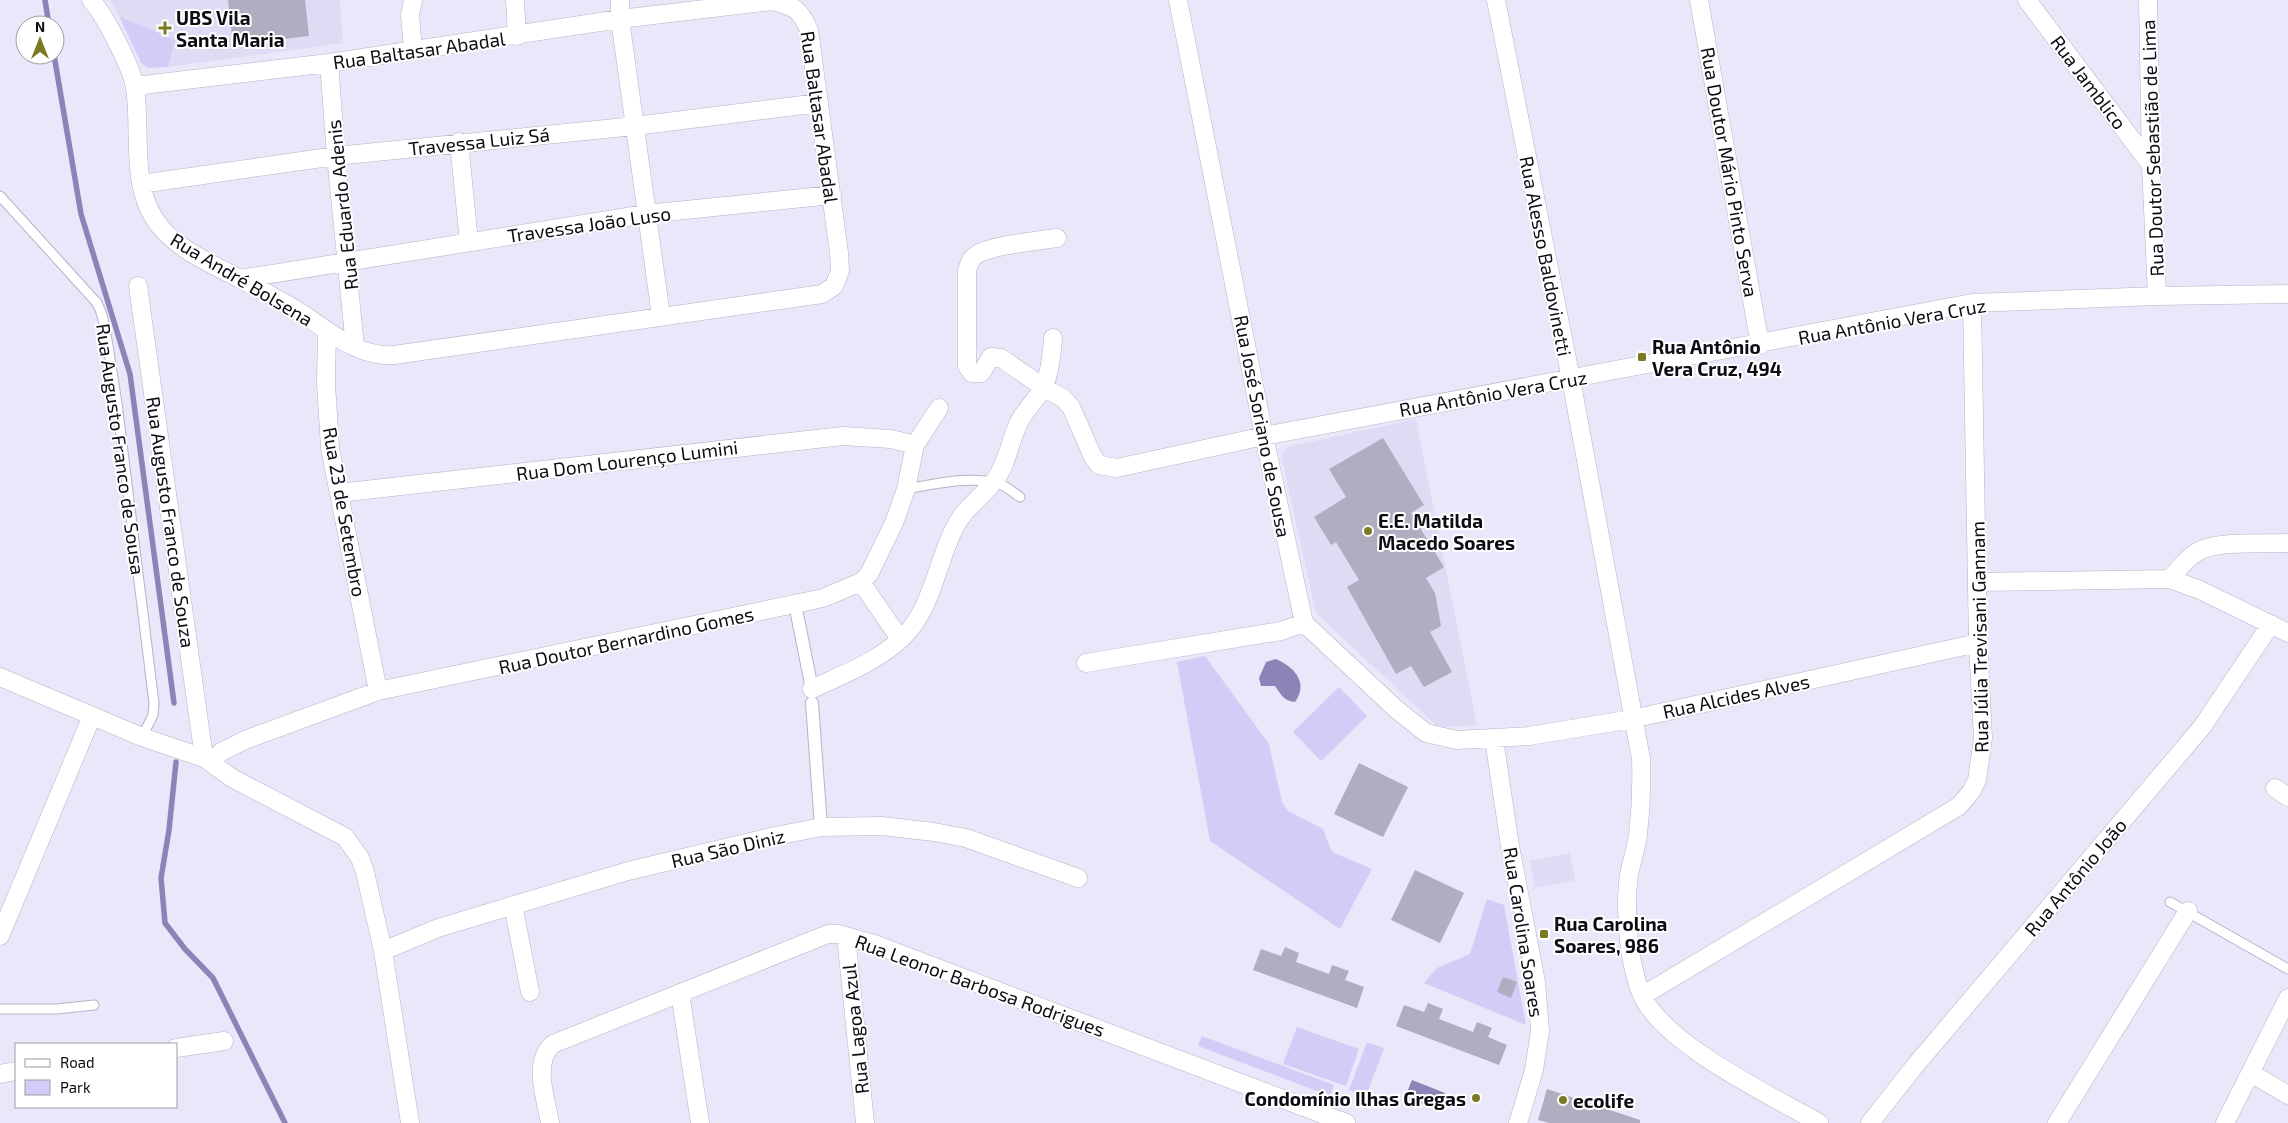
<svg xmlns="http://www.w3.org/2000/svg" width="2288" height="1123" viewBox="0 0 2288 1123" font-family="'Exo 2',sans-serif">
	<style>
		.built { fill: #dedbf4 }
		.green { fill: #d2cdf7 }
		.water { fill: #8b84b6 }
		.lines { fill: none; stroke-linecap: round; stroke-linejoin: round }
		.stream { stroke: #8b84b6; stroke-width: 5.5 }
		.building { fill: #afaec0 }
		.service-casing { stroke: #b5b3c5; stroke-width: 11 }
		.pedestrian-casing { stroke: #b5b3c5; stroke-width: 14 }
		.minor-casing { stroke: #b5b3c5; stroke-width: 19 }
		.service { stroke: #fff; stroke-width: 9 }
		.pedestrian { stroke: #fff; stroke-width: 12 }
		.minor { stroke: #fff; stroke-width: 18 }
		.poi-dot { fill: #797a22; stroke: #fff; stroke-width: 2 }
		.labels { text-anchor: middle; dominant-baseline: central; stroke-width: 4; stroke-linejoin: round; paint-order: stroke }
		.poi-label { font-size: 19px; font-weight: bold; fill: #0c0c12; stroke: #fff; text-anchor: start }
		.street-label { font-size: 19px; fill: #0c0c12; stroke: #fff }
	</style>
	<rect width="100%" height="100%" fill="#e9e7fa"/>
	<path class="built" d="M110 0H340L343 43 168 67 174 40 119 16Z
		M1416 419 1477 725 1444 727 1437 726 1316 613 1281 455 1287 447Z
		M1570 853 1575 880 1535 888 1530 861Z"/>
	<path class="green" d="M119 16 175 40 168 67 148 68 141 63Z
		M1205 656 1269 744 1282 802 1288 811 1323 829 1332 852 1372 869 1340 929 1210 841 1177 662Z
		M1339 687 1367 716 1321 761 1293 732Z
		M1487 899 1504 905 1526 1025 1424 983 1437 968 1470 954Z
		M1297 1027 1359 1049 1346 1086 1283 1064Z
		M1202 1036 1334 1085 1330 1096 1198 1046Z
		M1367 1042 1384 1048 1366 1096 1349 1090Z"/>
	<path class="water" d="M1276 659C1294 667 1309 682 1295 702 1283 701 1281 694 1275 686H1261L1259 678 1266 662Z
		M1412 1080 1445 1093 1438 1110 1405 1097Z"/>
	<g class="lines">
		<path class="stream" d="M45 0 49 25
			M54 55 81 214 130 374 174 703
			M176 762 169 830 161 878 165 923 185 949 213 978 285 1123"/>
	</g>
	<path class="building" d="M228 0H305L309 36 233 45Z
		M1383 438 1424 505 1411 513 1444 567 1426 578 1435 593 1441 626 1430 632 1452 672 1424 687 1411 666 1396 674 1347 587 1359 580 1336 542 1331 545 1314 517 1346 497 1329 469Z
		M1359 763 1408 787 1383 837 1334 814Z
		M1415 870 1464 893 1440 943 1391 920Z
		M1285 947 1299 953 1296 962 1329 974 1332 965 1349 971 1345 980 1364 987 1357 1008 1253 970 1261 949 1281 956Z
		M1503 977 1517 982 1511 998 1497 992Z
		M1428 1003 1443 1009 1439 1019 1473 1032 1477 1022 1492 1028 1488 1037 1507 1045 1499 1065 1396 1026 1404 1005 1424 1012Z
		M1547 1089 1640 1120V1123H1549L1538 1120Z"/>
	<g class="lines">
		<defs>
			<path id="service" d="M0 196 97 303 101 312 105 327 117 403 154 703 153 715 142 737
				M906 489C936 484 970 475 1000 484 1007 487 1014 493 1020 497
				M2170 902 2288 969
				M0 1009H57L94 1005"/>
			<path id="pedestrian" d="M795 604 812 689
				M812 703 821 827"/>
			<path id="minor" d="M91 0C105 15 132 68 135 88 142 134 128 192 163 230 183 252 214 265 240 279 257 287 273 297 290 306 323 325 354 358 394 355L822 294 834 286 840 271 839 253 809 30C800 9 795 7 773 1L620 19 329 63 135 86
				M413 0 410 15 413 50
				M515 0 517 36
				M620 0V19L661 316
				M1178 0 1264 436 1304 623 1396 709 1426 733 1457 740 1529 736 1632 719 1978 643
				M1496 0 1571 379 1641 759C1642 785 1641 809 1638 835 1636 851 1629 867 1628 883 1625 915 1629 966 1642 995 1663 1044 1772 1096 1819 1123
				M1699 0 1760 345
				M2027 0 2151 165
				M2148 0 2151 165 2157 296
				M329 63 336 156 355 347
				M459 142 469 242
				M141 184 336 156 635 126 819 103
				M1057 238C1038 241 990 245 976 255 970 259 969 264 967 271V366L972 373H981L991 357 1001 358 1043 387 1063 398 1071 407 1093 457 1099 465 1117 468 1264 436 1972 303 2157 296 2288 294
				M240 279 646 214 832 195
				M138 286 204 758
				M327 331 326 383 330 448 378 691
				M339 493 843 436 891 439 915 445
				M2170 579C2179 569 2189 555 2201 550 2221 541 2265 544 2288 543
				M861 582 900 639
				M1978 582 2170 579 2200 590 2288 633
				M1086 663 1281 631 1304 623
				M0 677 142 737 204 758 232 778 345 837 360 858 365 872 383 951 410 1123
				M812 689C844 674 879 661 904 636 932 608 937 563 954 529 965 506 982 498 995 480 1007 464 1010 442 1018 424 1024 410 1037 400 1044 386 1050 372 1052 353 1053 338
				M1494 739 1510 846 1536 982 1540 1031 1534 1070 1518 1123
				M211 762 221 752 245 740 378 691 823 598 861 582 869 574 894 523 906 489 915 445 939 408
				M2275 788 2288 797
				M513 905 530 992
				M0 936 92 716
				M846 936 865 1123
				M383 951 438 928 628 871 771 837 821 827 882 826 934 832 966 838 1078 878
				M680 993 700 1123
				M1642 996 1959 806 1971 792 1977 780 1983 738 1978 643 1972 303
				M176 1048 224 1041
				M2251 1073 2288 1095
				M0 1074 16 1071
				M550 1123C546 1099 532 1062 553 1044L828 934H838L874 944 1346 1123
				M1870 1123 1914 1067 2202 727 2271 624
				M2057 1123 2188 911
				M2225 1123 2288 998"/>
		</defs>
		<use href="#service" class="service-casing"/>
		<use href="#pedestrian" class="pedestrian-casing"/>
		<use href="#minor" class="minor-casing"/>
		<use href="#service" class="service"/>
		<use href="#pedestrian" class="pedestrian"/>
		<use href="#minor" class="minor"/>
	</g>
	<g class="poi-dot">
		<path d="M162.5 20.5h5v5h5v5h-5v5h-5v-5h-5v-5h5z"/>
		<rect x="1637" y="352" width="10" height="10" rx="2.5"/>
		<circle cx="1368" cy="531" r="5"/>
		<rect x="1539" y="929" width="10" height="10" rx="2.5"/>
		<circle cx="1476" cy="1098" r="5"/>
		<circle cx="1563" cy="1100" r="5"/>
	</g>
	<g class="labels">
		<g class="poi-label">
			<text x="176" y="17">UBS Vila<tspan x="176" dy="22">Santa Maria</tspan></text>
			<text x="1652" y="346">Rua Antônio<tspan x="1652" dy="22">Vera Cruz, 494</tspan></text>
			<text x="1378" y="520">E.E. Matilda<tspan x="1378" dy="22">Macedo Soares</tspan></text>
			<text x="1554" y="923">Rua Carolina<tspan x="1554" dy="22">Soares, 986</tspan></text>
			<text x="1466" y="1098" text-anchor="end">Condomínio Ilhas Gregas</text>
			<text x="1573" y="1100">ecolife</text>
		</g>
		<g class="street-label">
			<text transform="translate(419 50) rotate(-8)">Rua Baltasar Abadal</text>
			<text transform="translate(2089 82) rotate(53)">Rua Jamblico</text>
			<text transform="translate(820 117) rotate(82)">Rua Baltasar Abadal</text>
			<text transform="translate(479 141) rotate(-6)">Travessa Luiz Sá</text>
			<text transform="translate(2152 148) rotate(-92)">Rua Doutor Sebastião de Lima</text>
			<text transform="translate(1730 172) rotate(80)">Rua Doutor Mário Pinto Serva</text>
			<text transform="translate(342 205) rotate(-96)">Rua Eduardo Adenis</text>
			<text transform="translate(589 224) rotate(-8)">Travessa João Luso</text>
			<text transform="translate(1546 256) rotate(79)">Rua Alesso Baldovinetti</text>
			<text transform="translate(242 279) rotate(31)">Rua André Bolsena</text>
			<text transform="translate(1892 321) rotate(-10)">Rua Antônio Vera Cruz</text>
			<text transform="translate(1493 393) rotate(-10)">Rua Antônio Vera Cruz</text>
			<text transform="translate(1263 426) rotate(79)">Rua José Soriano de Sousa</text>
			<text transform="translate(121 449) rotate(82)">Rua Augusto Franco de Sousa</text>
			<text transform="translate(627 460) rotate(-7)">Rua Dom Lourenço Lumini</text>
			<text transform="translate(345 512) rotate(80)">Rua 23 de Setembro</text>
			<text transform="translate(171 522) rotate(82)">Rua Augusto Franco de Souza</text>
			<text transform="translate(1979 637) rotate(-91)">Rua Júlia Trevisani Gannam</text>
			<text transform="translate(626 640) rotate(-12)">Rua Doutor Bernardino Gomes</text>
			<text transform="translate(1736 696) rotate(-12)">Rua Alcides Alves</text>
			<text transform="translate(728 848) rotate(-13)">Rua São Diniz</text>
			<text transform="translate(2075 877) rotate(-50)">Rua Antônio João</text>
			<text transform="translate(1524 932) rotate(81)">Rua Carolina Soares</text>
			<text transform="translate(980 985) rotate(20)">Rua Leonor Barbosa Rodrigues</text>
			<text transform="translate(855 1029) rotate(-96)">Rua Lagoa Azul</text>
		</g>
	</g>
	<rect x="15" y="1043" width="162" height="65" fill="#ffffff" stroke="#9e9ea0"/>
	<rect x="25" y="1059" width="25" height="8" fill="#ffffff" stroke="#9e9ea0"/>
	<text x="60" y="1068" font-size="15" fill="#0c0c12">Road</text>
	<rect x="25" y="1080" width="25" height="15" fill="#d2cdf7" stroke="#9e9ea0"/>
	<text x="60" y="1093" font-size="15" fill="#0c0c12">Park</text>
	<g transform="translate(40 40)"><circle r="24" fill="#ffffff" stroke="#9e9ea0"/>
	<path d="M0-4L9 19L0 12L-9 19Z" fill="#797a22"/>
	<text y="-8" font-size="14" font-weight="bold" text-anchor="middle" fill="#0c0c12">N</text>
	</g>
</svg>
